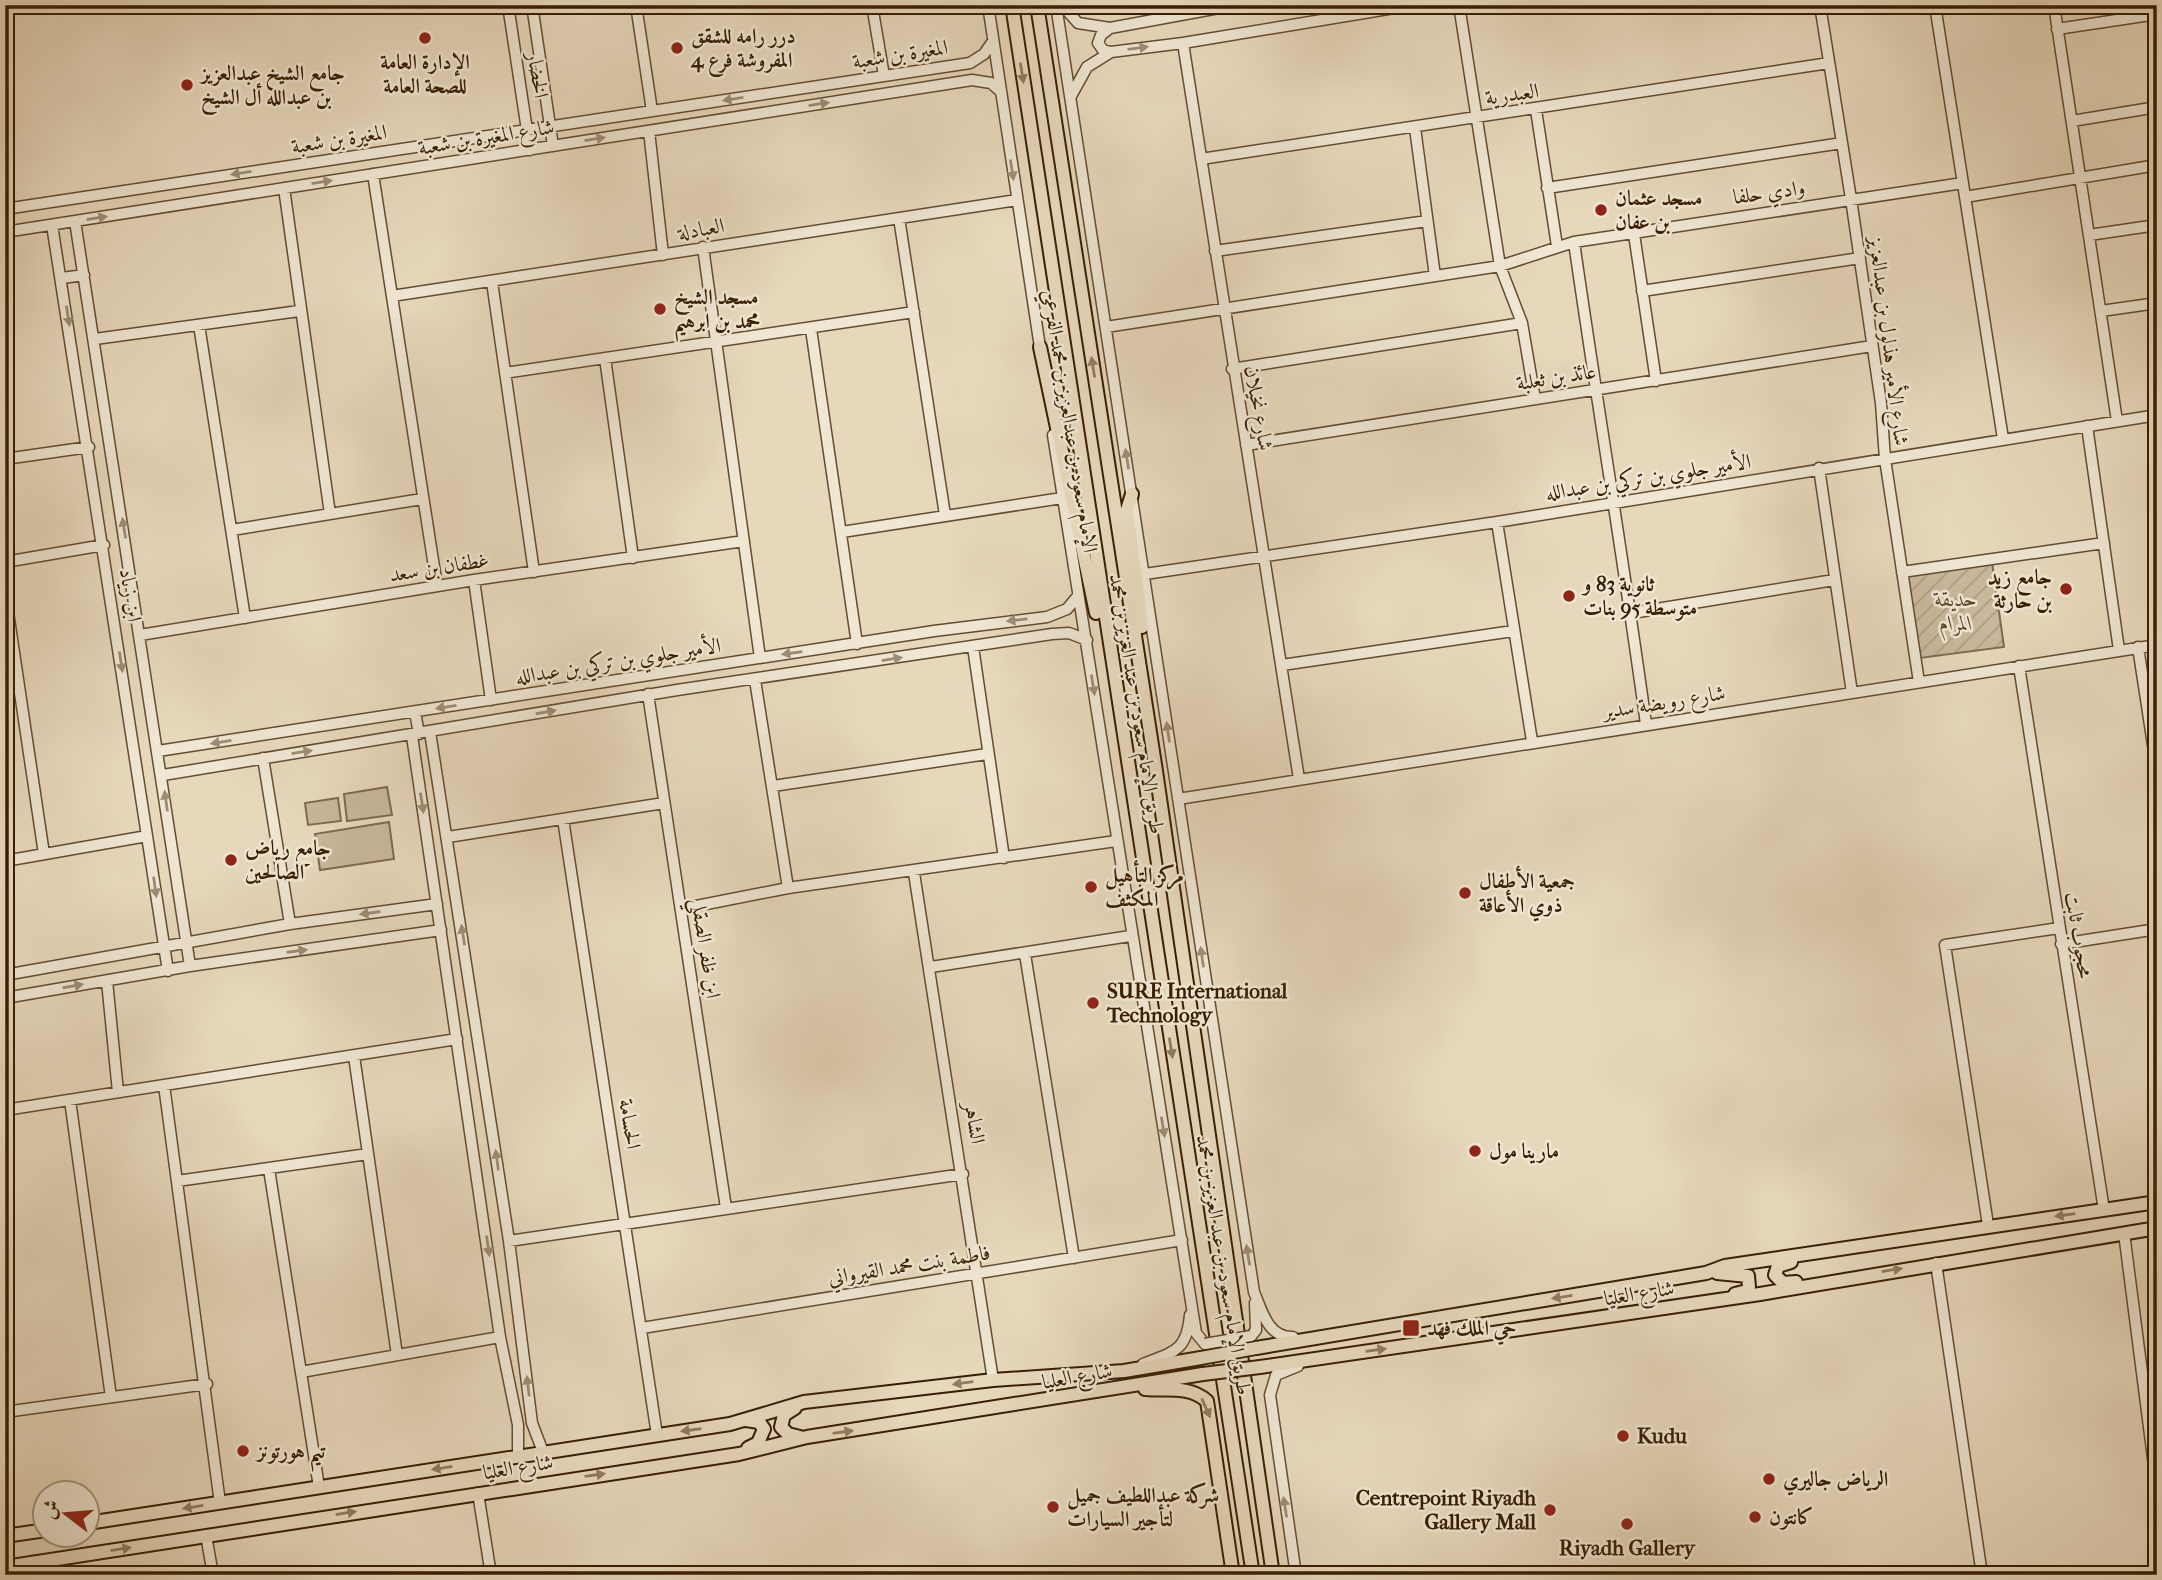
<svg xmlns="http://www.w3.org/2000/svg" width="2162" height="1580" viewBox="0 0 2162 1580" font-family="'IM FELL French Canon',Amiri,serif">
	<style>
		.grass { fill: #c9b89c; stroke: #806b4e; stroke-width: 2 }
		.garden { fill: url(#garden-furrows); stroke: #806b4e; stroke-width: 2 }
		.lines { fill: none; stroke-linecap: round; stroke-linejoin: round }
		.minor-casing { stroke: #644c2f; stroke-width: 13 }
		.major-casing { stroke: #381e00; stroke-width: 16 }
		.minor { stroke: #efe6d3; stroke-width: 10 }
		.major { stroke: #e7d8bc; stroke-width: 12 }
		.minor-bridge-casing { stroke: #644c2f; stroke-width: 13; stroke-linecap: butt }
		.major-bridge-casing { stroke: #381e00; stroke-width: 16; stroke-linecap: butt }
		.minor-bridge { stroke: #efe6d3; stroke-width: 10 }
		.major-bridge { stroke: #e7d8bc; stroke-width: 12 }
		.oneway { fill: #9d8c74 }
		.oneway2 { fill: #907b5e }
		.poi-dot { fill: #8f2418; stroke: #efe6d3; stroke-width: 2.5 }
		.labels { text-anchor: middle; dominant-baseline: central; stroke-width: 5; stroke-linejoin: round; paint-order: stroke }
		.poi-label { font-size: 21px; font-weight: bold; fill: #381e00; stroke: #efe6d3; text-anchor: start }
		.street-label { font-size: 21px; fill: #381e00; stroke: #efe6d3 }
		.park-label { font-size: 21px; font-style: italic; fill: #5c4427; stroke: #efe6d3 }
	</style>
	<defs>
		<pattern id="garden-furrows" width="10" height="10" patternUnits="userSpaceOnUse" patternTransform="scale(1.75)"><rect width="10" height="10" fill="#c9b89c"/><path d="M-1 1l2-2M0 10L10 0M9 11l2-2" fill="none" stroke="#ad9e85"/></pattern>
	</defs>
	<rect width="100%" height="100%" fill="#e7d8bc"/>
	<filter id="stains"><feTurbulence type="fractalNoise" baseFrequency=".00286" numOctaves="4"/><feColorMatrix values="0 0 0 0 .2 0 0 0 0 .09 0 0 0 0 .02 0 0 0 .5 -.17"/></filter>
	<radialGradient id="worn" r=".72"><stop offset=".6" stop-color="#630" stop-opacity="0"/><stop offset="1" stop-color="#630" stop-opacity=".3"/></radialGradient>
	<path class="grass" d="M387 787 392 815 347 821 344 794Z
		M338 798 341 821 308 825 305 803Z
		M389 822 394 859 320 870 315 834Z"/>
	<path class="garden" d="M1992 562 2004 647 1920 658 1906 576Z"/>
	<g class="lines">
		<defs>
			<path id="minor" d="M508 5 530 150
				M532 5 553 146
				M636 5 652 111
				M872 5 884 76
				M988 5 1041 354
				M1056 5 1254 1292C1262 1311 1268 1338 1293 1337
				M1062 5 1078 23 1110 28 1235 5
				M1459 5 1500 266 1522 323 1535 399
				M1820 5 1851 199 1881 403 1885 459 1919 682
				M1935 5 2003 439
				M2054 5 2117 421
				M1110 28 1101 35 1098 43 1103 50 1111 52
				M2057 29 2157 14
				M1183 43 1299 779
				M1071 96 1087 67 1111 52 1183 43 1412 5
				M1536 110 1557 246
				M2072 121 2157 107
				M1415 128 1435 276
				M649 131 663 255
				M1201 159 1829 63
				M373 174 437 586
				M284 188 330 514
				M1547 188 1842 143
				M1965 197 2157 165
				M5 209 970 63 984 54 993 41
				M899 218 945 515
				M75 221 190 966
				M52 225 168 971
				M5 232 972 80 991 83 1000 91
				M1634 234 1656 381
				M2089 235 2157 225
				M1574 242C1597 403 1624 563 1646 724
				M703 247 760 658
				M1215 251 1427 221
				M62 278 84 275
				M492 282 534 572
				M1642 291 1860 258
				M392 296 1017 200
				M2101 311 2157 303
				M199 325 245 618
				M1106 327 1500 266 1574 242 1963 183
				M811 329 857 644
				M95 339 299 311
				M605 358 633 558
				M1232 369 1522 323
				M505 373 914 312
				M2087 426 2119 650
				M1053 435 1196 1333 1205 1344
				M1246 445 1872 346
				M5 459 89 447
				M1819 468 1852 693
				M1497 522 1532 741
				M232 530 422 499
				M842 532 1062 498
				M5 562 104 545
				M1902 572 2104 543
				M1145 574 1497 522 2157 415
				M474 580 491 700
				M5 592 44 854
				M1632 613 1834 580
				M140 635 474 580 744 541
				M973 647 1004 858
				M2138 647 2157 771
				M1282 665 1513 631
				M2019 666 2104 1210
				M755 680 788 888
				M648 694 726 1208
				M415 712 419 734
				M430 732 509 1241 532 1423 543 1452
				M412 736 500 1337 518 1425V1456
				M158 751 934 631 1047 617 1067 609 1077 597
				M263 758 290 924
				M163 775 677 690 1052 634 1069 633 1087 640
				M773 786 987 754
				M1178 799 2157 645
				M563 819 657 1435
				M448 837 664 803
				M5 861 147 836
				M914 873 993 1380
				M681 909 788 888 1116 841
				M2061 944 2157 929
				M1025 954 1074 1258
				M931 967 1130 936
				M5 975 290 924 437 904
				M107 981 118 1092
				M5 998 190 966 441 930
				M354 1056 397 1355
				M164 1085 220 1503
				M70 1100 111 1397
				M5 1110 457 1039
				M269 1169 319 1487
				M177 1181 368 1154
				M1988 1225 1945 945 2059 928
				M2124 1233 2157 1489
				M509 1241 963 1174
				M1936 1263 1982 1575
				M642 1328 1182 1240
				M1251 1336 1256 1330 1255 1303
				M1143 1364C1174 1352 1187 1351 1190 1315
				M301 1372 500 1337
				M5 1412 207 1384
				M478 1493 491 1575
				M206 1535 213 1575
				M1296 1575 1270 1395 1276 1375 1298 1366"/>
			<path id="major" d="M1012 5 1253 1575
				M1037 5 1156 771 1273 1575
				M1040 347 1096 613
				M1132 494 1127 510 1142 627
				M1791 1262 1778 1266 1775 1275 1783 1283 1796 1282
				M1717 1273 1748 1276 1749 1287 1747 1291 1735 1294
				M1256 1348 1706 1273 1725 1266 2157 1202
				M1260 1367 1760 1294 2157 1228
				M1145 1389C1168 1391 1189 1385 1207 1401L1233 1575
				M795 1408 784 1415 781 1427 788 1434 800 1437
				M746 1420 759 1422 764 1429 758 1443 748 1448
				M88 1523 730 1424 804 1402 993 1380 1124 1371 1201 1358
				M5 1536 46 1530
				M5 1567 739 1454 807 1437 1203 1374"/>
		</defs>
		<use href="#minor" class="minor-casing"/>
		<use href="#major" class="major-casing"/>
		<use href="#minor" class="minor"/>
		<use href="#major" class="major"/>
		<defs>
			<path id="minor-bridge" d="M1205 1344 1251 1336"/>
			<path id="major-bridge" d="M1201 1358 1256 1348
				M1203 1374 1260 1367"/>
		</defs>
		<use href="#minor-bridge" class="minor-bridge-casing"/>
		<use href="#major-bridge" class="major-bridge-casing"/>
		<use href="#minor-bridge" class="minor-bridge"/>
		<use href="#major-bridge" class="major-bridge"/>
	</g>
	<defs><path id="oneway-solid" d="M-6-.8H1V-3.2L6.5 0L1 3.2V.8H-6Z" transform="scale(1.75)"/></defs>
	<g class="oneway">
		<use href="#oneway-solid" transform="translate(1138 48) rotate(-7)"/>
		<use href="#oneway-solid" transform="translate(733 99) rotate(171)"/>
		<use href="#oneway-solid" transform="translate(819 104) rotate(-9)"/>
		<use href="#oneway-solid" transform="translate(595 139) rotate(-9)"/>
		<use href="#oneway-solid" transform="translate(1012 170) rotate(81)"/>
		<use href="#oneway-solid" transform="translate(241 173) rotate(171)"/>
		<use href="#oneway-solid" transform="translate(322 182) rotate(-9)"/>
		<use href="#oneway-solid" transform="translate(97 218) rotate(-9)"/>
		<use href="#oneway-solid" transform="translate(68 316) rotate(81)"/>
		<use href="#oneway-solid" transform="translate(1127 459) rotate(-99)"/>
		<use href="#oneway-solid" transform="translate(124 528) rotate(-99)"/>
		<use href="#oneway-solid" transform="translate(1017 620) rotate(174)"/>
		<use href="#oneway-solid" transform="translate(792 653) rotate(172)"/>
		<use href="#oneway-solid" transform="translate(892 659) rotate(-9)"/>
		<use href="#oneway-solid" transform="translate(121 662) rotate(81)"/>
		<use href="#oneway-solid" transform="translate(1093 685) rotate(81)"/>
		<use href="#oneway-solid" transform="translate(446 707) rotate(171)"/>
		<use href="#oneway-solid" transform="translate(546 712) rotate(-10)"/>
		<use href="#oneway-solid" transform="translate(1168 732) rotate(-98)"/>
		<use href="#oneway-solid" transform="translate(221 742) rotate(171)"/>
		<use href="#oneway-solid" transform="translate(302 752) rotate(-9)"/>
		<use href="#oneway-solid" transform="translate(166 801) rotate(-98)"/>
		<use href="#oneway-solid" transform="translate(422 803) rotate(81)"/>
		<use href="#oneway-solid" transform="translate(155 887) rotate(82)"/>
		<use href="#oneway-solid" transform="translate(370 913) rotate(172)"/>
		<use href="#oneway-solid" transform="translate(463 935) rotate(-99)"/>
		<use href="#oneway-solid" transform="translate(297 951) rotate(-8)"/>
		<use href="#oneway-solid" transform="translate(1202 957) rotate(-98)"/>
		<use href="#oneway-solid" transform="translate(73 986) rotate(-10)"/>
		<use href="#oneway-solid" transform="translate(1163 1127) rotate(81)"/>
		<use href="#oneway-solid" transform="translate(497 1160) rotate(-98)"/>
		<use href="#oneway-solid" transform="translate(488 1246) rotate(82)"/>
		<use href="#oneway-solid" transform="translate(1248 1255) rotate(-99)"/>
		<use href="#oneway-solid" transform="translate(528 1386) rotate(-97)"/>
		<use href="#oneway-solid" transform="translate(1285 1507) rotate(-99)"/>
	</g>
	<g class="oneway2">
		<use href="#oneway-solid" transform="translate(1022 73) rotate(81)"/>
		<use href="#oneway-solid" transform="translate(1093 367) rotate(-99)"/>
		<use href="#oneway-solid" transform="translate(1171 1048) rotate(81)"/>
		<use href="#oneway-solid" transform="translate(2065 1215) rotate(172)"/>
		<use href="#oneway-solid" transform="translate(1892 1270) rotate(-9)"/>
		<use href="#oneway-solid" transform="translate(1562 1297) rotate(171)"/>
		<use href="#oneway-solid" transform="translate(1376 1350) rotate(-8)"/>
		<use href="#oneway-solid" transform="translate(963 1383) rotate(173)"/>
		<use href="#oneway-solid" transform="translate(1206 1408) rotate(66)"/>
		<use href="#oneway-solid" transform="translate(691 1430) rotate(172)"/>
		<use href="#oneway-solid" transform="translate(843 1432) rotate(-8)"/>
		<use href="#oneway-solid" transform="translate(442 1468) rotate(171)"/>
		<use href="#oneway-solid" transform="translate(595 1475) rotate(-8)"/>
		<use href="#oneway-solid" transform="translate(193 1507) rotate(171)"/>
		<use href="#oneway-solid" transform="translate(346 1513) rotate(-9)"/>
		<use href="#oneway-solid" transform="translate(121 1549) rotate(-9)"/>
	</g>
	<g class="poi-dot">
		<circle cx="425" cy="38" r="7"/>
		<circle cx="677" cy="48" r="7"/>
		<circle cx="187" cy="85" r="7"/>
		<circle cx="1601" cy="210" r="7"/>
		<circle cx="660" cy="309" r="7"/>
		<circle cx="2066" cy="589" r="7"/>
		<circle cx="1569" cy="596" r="7"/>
		<circle cx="231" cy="860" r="7"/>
		<circle cx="1091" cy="887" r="7"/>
		<circle cx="1465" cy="893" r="7"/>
		<circle cx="1093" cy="1003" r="7"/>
		<circle cx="1475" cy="1151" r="7"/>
		<rect x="1402" y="1319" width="18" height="18" rx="3.5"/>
		<circle cx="1623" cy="1436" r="7"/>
		<circle cx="243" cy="1451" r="7"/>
		<circle cx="1769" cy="1479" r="7"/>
		<circle cx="1053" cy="1507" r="7"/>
		<circle cx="1550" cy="1510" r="7"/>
		<circle cx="1755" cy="1517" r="7"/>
		<circle cx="1627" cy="1524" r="7"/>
	</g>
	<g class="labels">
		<g class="poi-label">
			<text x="691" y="36">درر رامه للشقق<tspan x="691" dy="24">المفروشة فرع 4</tspan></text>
			<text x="425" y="62" text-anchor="middle">الإدارة العامة<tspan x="425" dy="24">للصحة العامة</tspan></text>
			<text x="201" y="73">جامع الشيخ عبدالعزيز<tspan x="201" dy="24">بن عبدالله أل الشيخ</tspan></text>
			<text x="1615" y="198">مسجد عثمان<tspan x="1615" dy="24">بن عفان</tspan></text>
			<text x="674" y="297">مسجد الشيخ<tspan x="674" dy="24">محمد بن ابرهيم</tspan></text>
			<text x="2052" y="577" text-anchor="end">جامع زيد<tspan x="2052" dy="24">بن حارثة</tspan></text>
			<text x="1583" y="584">ثانوية 83 و<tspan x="1583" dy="24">متوسطة 95 بنات</tspan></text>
			<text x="245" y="848">جامع رياض<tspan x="245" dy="24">الصالحين</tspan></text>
			<text x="1105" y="875">مركز التأهيل<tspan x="1105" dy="24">المكثف</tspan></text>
			<text x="1479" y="881">جمعية الأطفال<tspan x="1479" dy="24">ذوي الأعاقة</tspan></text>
			<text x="1107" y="991">SURE International<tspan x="1107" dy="24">Technology</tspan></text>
			<text x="1489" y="1151">مارينا مول</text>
			<text x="1427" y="1328">حي الملك فهد</text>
			<text x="1637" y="1436">Kudu</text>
			<text x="257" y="1451">تيم هورتونز</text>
			<text x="1783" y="1479">الرياض جاليري</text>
			<text x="1067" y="1495">شركة عبداللطيف جميل<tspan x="1067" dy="24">لتأجير السيارات</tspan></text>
			<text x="1536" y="1498" text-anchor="end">Centrepoint Riyadh<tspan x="1536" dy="24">Gallery Mall</tspan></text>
			<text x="1769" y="1517">كانتون</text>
			<text x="1627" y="1548" text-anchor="middle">Riyadh Gallery</text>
		</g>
		<g class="street-label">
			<text transform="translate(900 54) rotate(-9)">المغيرة بن شعبة</text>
			<text transform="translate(538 75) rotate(81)">الخضار</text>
			<text transform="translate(1512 94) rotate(-8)">العبدرية</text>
			<text transform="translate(486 137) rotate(-9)">شارع المغيرة بن شعبة</text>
			<text transform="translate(339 139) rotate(-9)">المغيرة بن شعبة</text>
			<text transform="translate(1769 192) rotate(-8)">وادي حلفا</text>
			<text transform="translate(701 229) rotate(-10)">العبادلة</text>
			<text transform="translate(1889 341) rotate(83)">شارع الأمير هذلول بن عبدالعزيز</text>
			<text transform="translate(1556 377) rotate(-9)">عائذ بن ثعلبة</text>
			<text transform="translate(1259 408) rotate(80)">شارع نخيلان</text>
			<text transform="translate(1070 421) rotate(81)">الإمام سعود بن عبدالعزيز بن محمد الفرعي</text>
			<text transform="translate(1648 477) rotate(-9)">الأمير جلوي بن تركي بن عبدالله</text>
			<text transform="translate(439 567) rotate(-9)">غطفان بن سعد</text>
			<text transform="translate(131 595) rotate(81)">ابن زياد</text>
			<text transform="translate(618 661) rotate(-9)">الأمير جلوي بن تركي بن عبدالله</text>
			<text transform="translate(1664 702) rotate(-9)">شارع رويضة سدير</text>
			<text transform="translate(1137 704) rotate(81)">طريق الإمام سعود بن عبد العزيز بن محمد</text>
			<text transform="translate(2079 935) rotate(81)">محجوب ثابت</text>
			<text transform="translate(706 948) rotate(81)">ابن ظفر الصقلي</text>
			<text transform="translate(975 1123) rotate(81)">الشاهر</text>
			<text transform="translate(630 1124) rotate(81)">الحسامة</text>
			<text transform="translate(909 1265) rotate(-9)">فاطمة بنت محمد القيرواني</text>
			<text transform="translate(1224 1265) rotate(81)">طريق الإمام سعود بن عبد العزيز بن محمد</text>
			<text transform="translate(1639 1293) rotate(-9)">شارع العليا</text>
			<text transform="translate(1077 1376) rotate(-10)">شارع العليا</text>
			<text transform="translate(518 1467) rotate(-9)">شارع العليا</text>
		</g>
		<g class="park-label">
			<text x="1956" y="599">حديقة<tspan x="1956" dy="24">المرام</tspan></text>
		</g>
	</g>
	<rect width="2162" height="1580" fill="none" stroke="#e7d8bc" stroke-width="28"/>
	<rect x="7" y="7" width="2148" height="1566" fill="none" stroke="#381e00" stroke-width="3.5"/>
	<rect x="14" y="14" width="2134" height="1552" fill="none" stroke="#381e00" stroke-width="2"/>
	<g transform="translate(66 1514) rotate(286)"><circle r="33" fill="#efe6d3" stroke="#a6967f" stroke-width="2"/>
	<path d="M0-5L12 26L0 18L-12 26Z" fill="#8f2418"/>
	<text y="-10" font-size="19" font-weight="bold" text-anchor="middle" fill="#381e00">ش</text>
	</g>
	<rect width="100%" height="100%" filter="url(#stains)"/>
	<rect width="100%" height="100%" fill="url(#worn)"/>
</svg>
